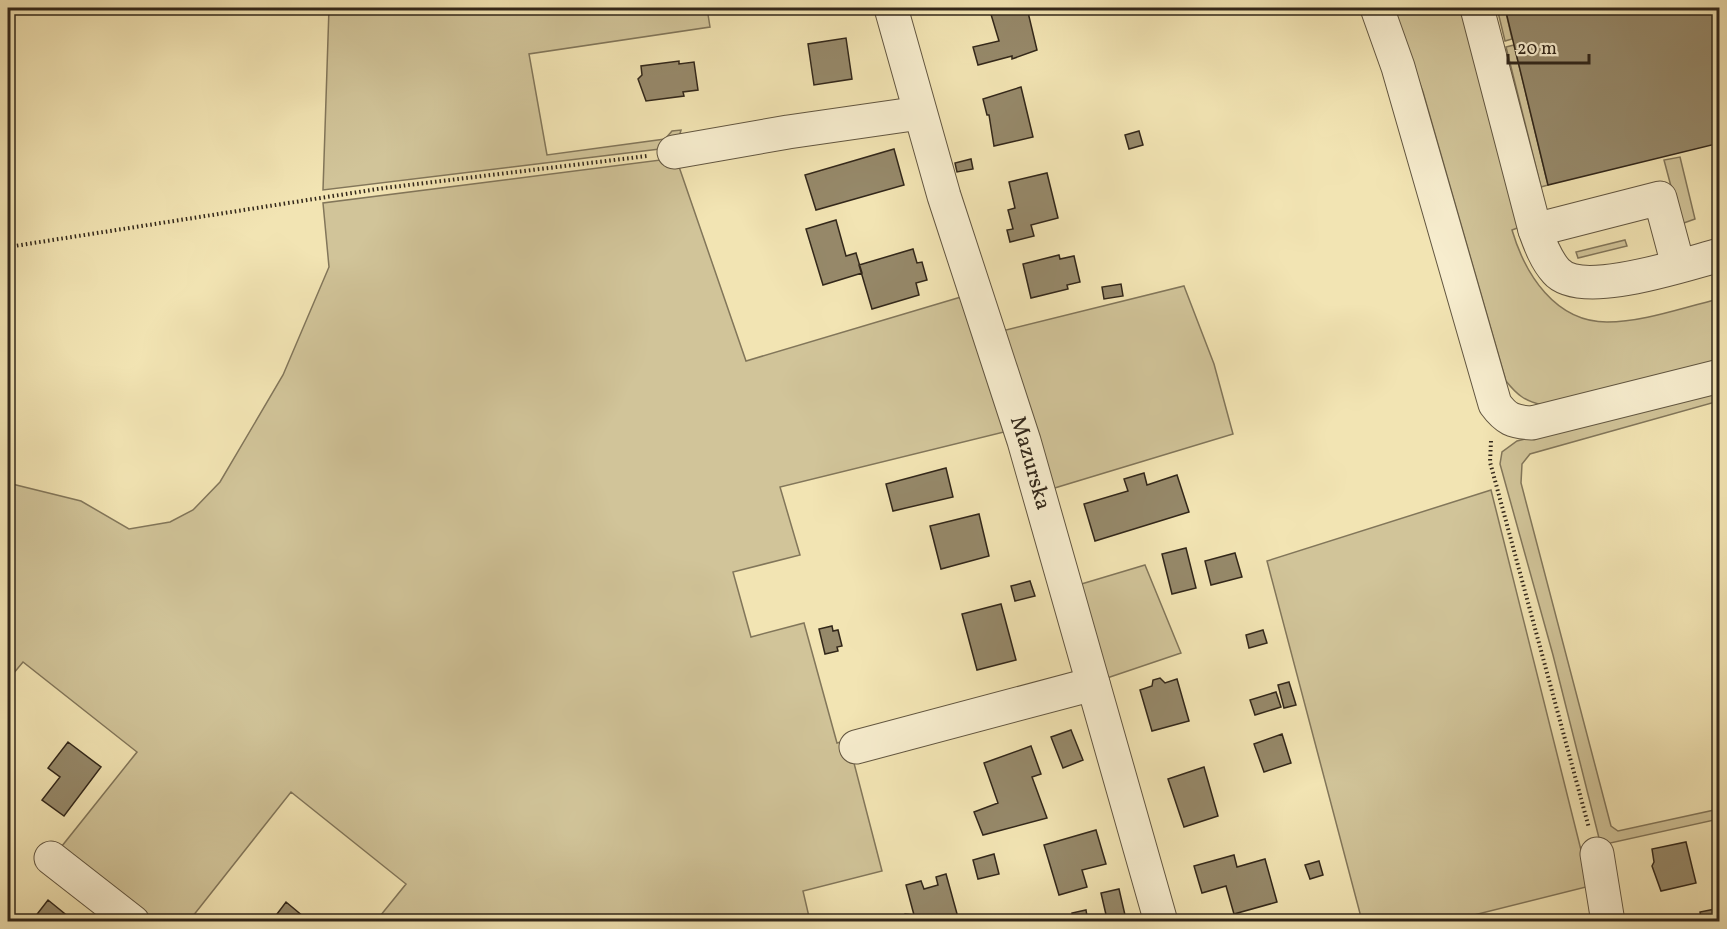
<svg xmlns="http://www.w3.org/2000/svg" width="1727" height="929" viewBox="0 0 1727 929" font-family="Vollkorn,serif">
	<style>
		.green { fill: #d1c499; stroke: #82765a; stroke-width: 1.5 }
		.building { fill: #96896a; stroke: #32271a; stroke-width: 1.5 }
		.lines { fill: none; stroke-linecap: round; stroke-linejoin: round }
		.minor-casing { stroke: #625640; stroke-width: 35 }
		.path { stroke: #32271a; stroke-width: 4; stroke-dasharray: 1.5 3; stroke-linecap: butt }
		.minor { stroke: #f7edce; stroke-width: 33 }
		.labels { text-anchor: middle; dominant-baseline: central; stroke-width: 4.5; stroke-linejoin: round; paint-order: stroke }
		.street-label { font-size: 22px; fill: #32271a; stroke: #f7edce }
	</style>
	<rect width="100%" height="100%" fill="#f2e4b3"/>
	<filter id="stains"><feTurbulence type="fractalNoise" baseFrequency=".00333" numOctaves="4"/><feColorMatrix values="0 0 0 0 .2 0 0 0 0 .09 0 0 0 0 .02 0 0 0 .5 -.17"/></filter>
	<radialGradient id="worn" r=".72"><stop offset=".6" stop-color="#630" stop-opacity="0"/><stop offset="1" stop-color="#630" stop-opacity=".3"/></radialGradient>
	<path class="green" d="M329 8H707L710 27 529 54 547 155 665 139 672 131 681 130 678 141 668 148 323 190Z
		M1391 8H1466L1520 227 1512 230C1525 274 1555 322 1607 322 1644 322 1684 307 1719 299V362L1542 405C1525 401 1517 395 1506 381L1423 92Z
		M1497 8H1505L1512 39 1505 41Z
		M1514 45 1548 185 1541 187 1506 47Z
		M1680 157 1695 219 1681 224 1664 160Z
		M676 158 746 361 961 297 1004 432 780 487 800 555 733 572 751 637 804 623 837 743 848 740 882 871 803 891 810 921H376L406 884 291 792 189 921H145L58 851 137 752 23 662 8 680V483L81 501 129 529 170 522 193 510 220 482 283 375 329 267 323 203Z
		M1625 240 1627 246 1578 258 1576 252Z
		M1184 286 1214 364 1233 434 1048 490 998 332Z
		M1719 389V401L1530 454 1522 464 1521 483 1611 826 1618 831 1719 809V819L1610 843 1615 883 1602 850 1553 655 1500 464 1502 452 1517 441Z
		M1491 490 1590 886 1450 921H1362L1267 561Z
		M1145 565 1181 653 1107 678 1078 585Z"/>
	<path class="building" d="M1005 8H1027L1037 50 1012 59V56L978 65 973 47 999 41 990 11Z
		M1505 8H1720V143L1548 185Z
		M846 38 852 79 814 85 808 44Z
		M679 61V64L694 62 698 90 683 92 684 96 646 101 638 79 642 75 641 66Z
		M1021 87 1033 137 994 146 989 115H987L983 99Z
		M1139 131 1143 145 1129 149 1125 135Z
		M894 149 904 185 816 210 805 175Z
		M971 159 973 169 957 172 955 163Z
		M1047 173 1058 218 1031 225 1034 236 1010 242 1007 230 1013 229 1008 210 1015 208 1009 182Z
		M836 220 846 256 856 253 862 273 823 285 806 229Z
		M913 249 917 263 922 262 927 280 916 283 919 295 872 309 859 265Z
		M1059 255 1060 259 1074 256 1080 282 1067 285 1068 289 1031 298 1023 264Z
		M1121 284 1123 296 1104 299 1102 287Z
		M946 468 953 497 893 511 886 484Z
		M1144 473 1147 485 1177 475 1189 512 1095 541 1084 504 1128 491 1124 479Z
		M979 514 989 556 941 569 930 526Z
		M1186 548 1196 588 1172 594 1162 554Z
		M1235 553 1242 577 1211 585 1205 561Z
		M1030 581 1035 596 1015 601 1011 586Z
		M1001 604 1016 660 977 670 962 614Z
		M832 626 833 631 838 630 842 646 837 647 838 651 825 654 819 629Z
		M1263 630 1267 643 1249 648 1246 635Z
		M1160 678 1165 683 1177 679 1189 721 1152 731 1140 690 1152 686 1153 680Z
		M1289 682 1296 705 1284 708 1278 685Z
		M1276 692 1281 707 1255 715 1250 700Z
		M1071 730 1083 760 1063 768 1051 737Z
		M1282 734 1291 763 1264 772 1254 744Z
		M68 742 101 767 64 816 42 800 60 777 48 768Z
		M1031 746 1041 774 1032 777 1047 818 983 835 974 812 998 803 984 763Z
		M1204 767 1218 816 1184 827 1168 779Z
		M1096 830 1106 864 1082 870 1087 887 1059 895 1044 845Z
		M1686 842 1696 883 1661 891 1652 866 1654 862 1652 849Z
		M994 854 999 874 978 879 973 860Z
		M1234 855 1237 867 1265 859 1277 902 1234 914 1226 886 1202 893 1194 866Z
		M1319 861 1323 875 1310 879 1305 865Z
		M946 874 959 921 900 922 905 914 914 915 906 885 921 881 924 889 938 885 936 877Z
		M1119 889 1125 915 1107 919 1101 893Z
		M48 900 75 922H31Z
		M286 902 310 922H271Z
		M1720 908V922H1702L1700 912Z
		M1086 910 1088 922H1074L1072 913Z"/>
	<g class="lines">
		<defs>
			<g id="minor">
				<path id="s1" d="M891 8 944 196 1024 441 1161 922"/>
				<path d="M1377 8 1398 67 1495 404C1506 419 1513 422 1532 423L1720 376"/>
				<path d="M1477 8 1535 230C1540 244 1546 260 1556 271 1581 300 1685 264 1720 255"/>
				<path d="M674 152 788 132 920 113"/>
				<path d="M1535 230 1660 198 1678 265"/>
				<path d="M856 747 1093 684"/>
				<path d="M1597 854 1608 922"/>
				<path d="M51 858 133 922"/>
			</g>
		</defs>
		<use href="#minor" class="minor-casing"/>
		<path class="path" d="M8 247 384 188 647 156
			M1491 441 1490 462 1589 828"/>
		<use href="#minor" class="minor"/>
	</g>
	<g class="labels">
		<g class="street-label">
			<text stroke="none"><textPath href="#s1" startOffset="476">Mazurska</textPath></text>
		</g>
	</g>
	<rect width="1727" height="929" fill="none" stroke="#f2e4b3" stroke-width="30"/>
	<rect x="9" y="9" width="1709" height="911" fill="none" stroke="#32271a" stroke-width="3"/>
	<rect x="15" y="15" width="1697" height="899" fill="none" stroke="#32271a" stroke-width="1.5"/>
	<path d="M1508 54v9h81v-9" fill="none" stroke="#32271a" stroke-width="3"/>
	<text x="1517" y="54" font-size="18" fill="#32271a" stroke="#f7edce" stroke-width="4.5" paint-order="stroke">20 m</text>
	<rect width="100%" height="100%" filter="url(#stains)"/>
	<rect width="100%" height="100%" fill="url(#worn)"/>
</svg>
